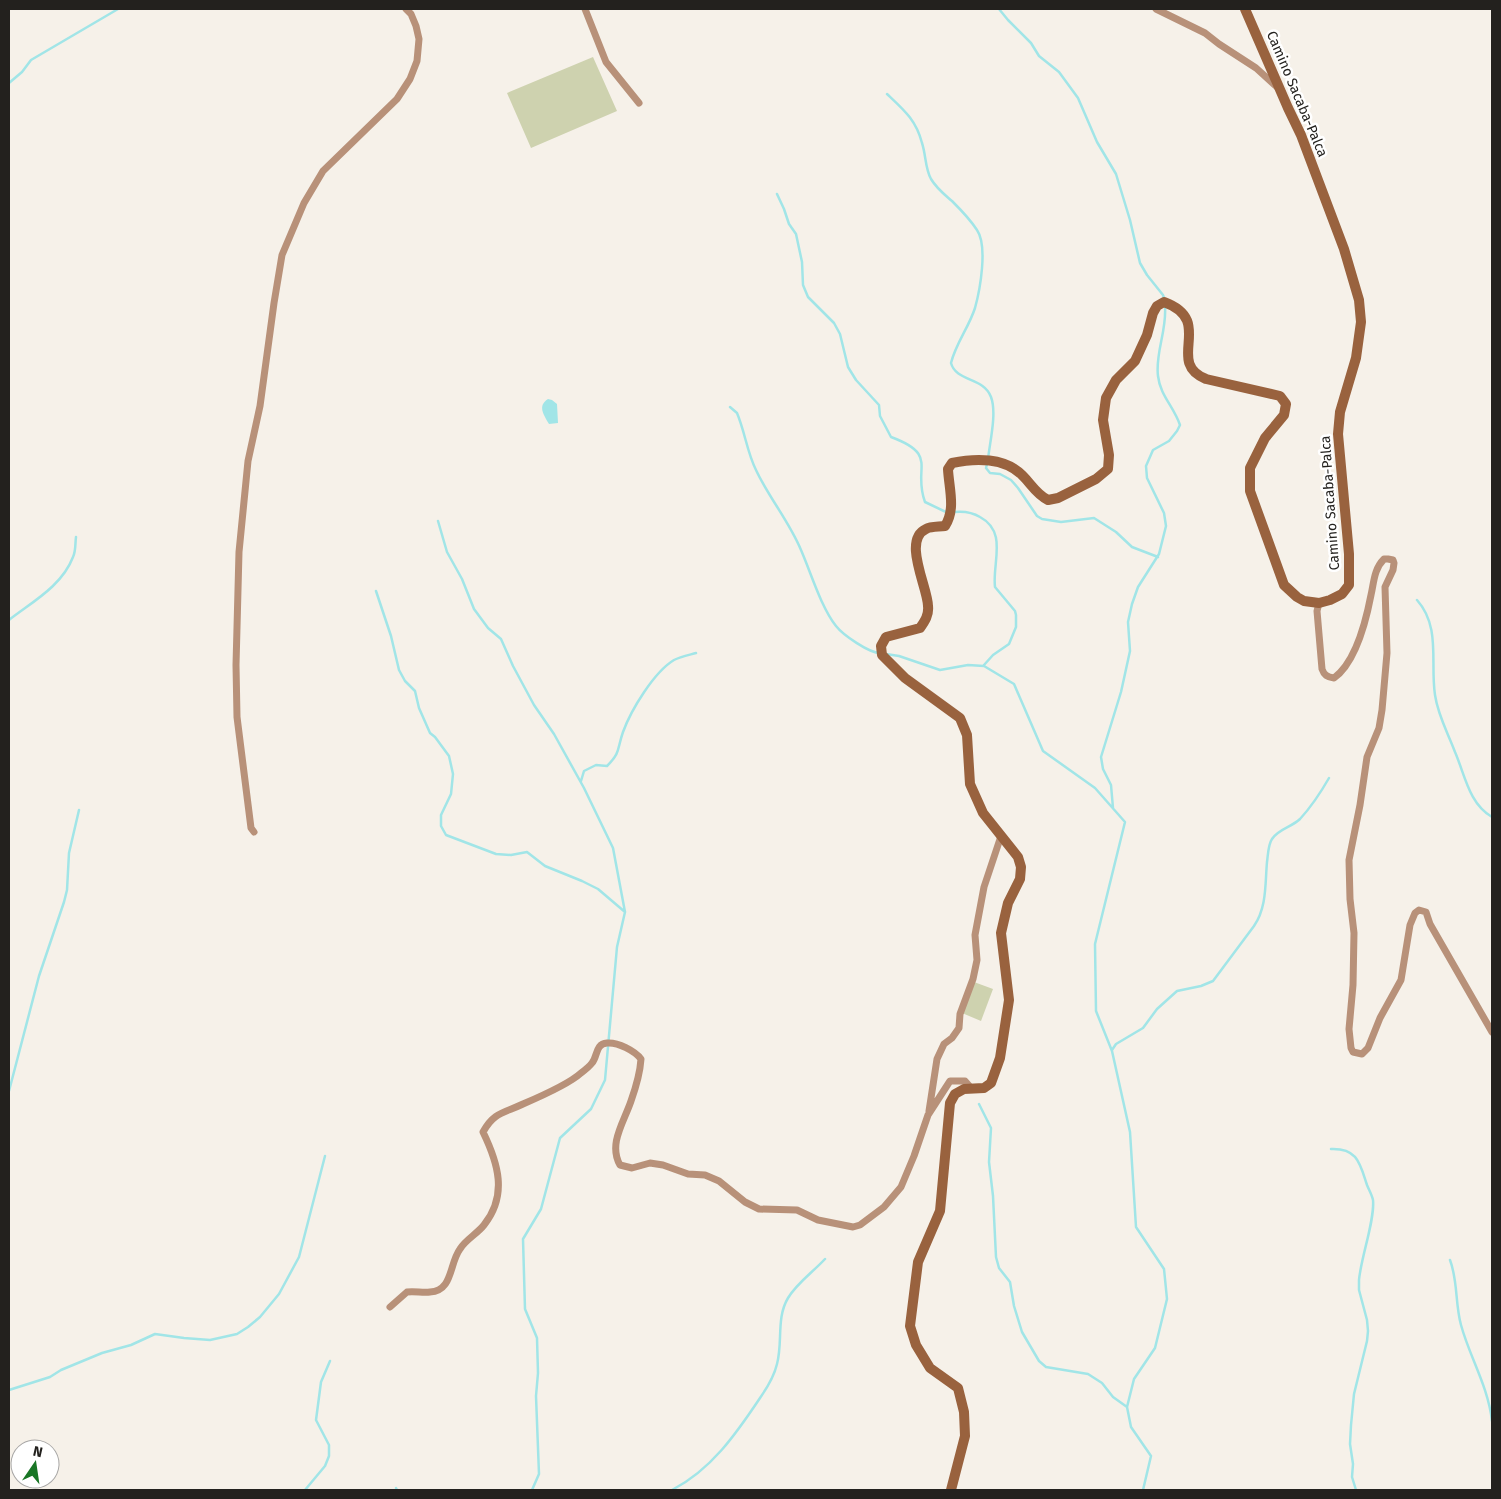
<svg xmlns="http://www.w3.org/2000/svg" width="1501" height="1499" viewBox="0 0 1501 1499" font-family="'Fira Sans',sans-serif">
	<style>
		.green { fill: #ced2af }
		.water { fill: #a1e5e7 }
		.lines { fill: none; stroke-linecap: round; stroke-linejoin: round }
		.stream { stroke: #a1e5e7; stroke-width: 2.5 }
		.street { stroke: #b89179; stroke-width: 7 }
		.secondary { stroke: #99623e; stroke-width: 10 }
		.labels { text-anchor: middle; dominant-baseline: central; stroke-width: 5; stroke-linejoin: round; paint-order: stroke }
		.street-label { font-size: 14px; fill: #23211e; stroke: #fff }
	</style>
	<rect width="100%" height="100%" fill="#f6f1e9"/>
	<path class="green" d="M593 57 617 111 531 148 507 93Z
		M974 982 993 989 981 1021 962 1013Z"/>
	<path class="water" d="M548 399 552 400 557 404 558 423 549 424C544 415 537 406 548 399Z"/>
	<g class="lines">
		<path class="stream" d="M999 9 1008 20 1031 43 1039 56 1059 72 1078 98 1097 142 1116 174 1130 220 1140 263 1147 275 1163 295 1164 298
			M9 83 22 72 31 60 118 9
			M887 94C904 110 916 120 922 143 926 155 925 168 931 179 937 189 944 194 952 201 961 210 970 219 977 230 988 246 980 290 975 308 969 327 956 343 951 363 956 382 984 377 991 397 997 413 990 441 988 459
			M777 194 784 209 789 224 796 234 802 262 803 285 808 297 834 323 840 334 848 367 856 380 879 405 880 416 891 437C940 455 912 468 925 502L948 513
			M730 407 737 413C745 432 747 452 756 470 769 498 789 521 801 550 811 573 821 607 836 626 843 635 869 653 880 653
			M987 464 986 468 990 473 1000 474 1011 480 1018 488 1037 516 1042 519 1061 522 1094 518 1116 532 1132 547 1158 557
			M954 512C963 511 972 512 980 517 1008 532 992 563 995 587L1015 611 1016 615V627L1009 644 993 655 984 665
			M438 521 447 552 462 579 474 609 488 628 501 639 513 666 534 705 554 734 584 788 613 848 625 912 617 947 605 1080 591 1109 560 1138 541 1209 523 1239 525 1309 537 1338 538 1373 536 1396 539 1474 532 1490
			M376 591 391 636 399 670 405 681 415 691 419 708 430 733 435 737 449 756 453 774 451 794 441 815V826L446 835 496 854 511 855 527 852 545 866 582 881 598 889 625 912
			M1417 600C1441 627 1430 662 1435 695 1438 716 1448 733 1455 752 1465 775 1469 804 1492 817
			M9 620C32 602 62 586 73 557 76 551 75 544 76 537
			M886 654 899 656 940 670 968 665 984 666 1014 684 1043 751 1095 788 1125 822 1095 944 1096 1011 1112 1051 1130 1132 1136 1227 1164 1269 1167 1299 1155 1348 1134 1379 1127 1407 1131 1427 1151 1456 1143 1490
			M581 781 584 771 596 765 607 766C621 752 617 749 623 732 631 710 654 672 674 660 680 657 689 655 696 653
			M1113 808 1111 785 1103 769 1101 757 1121 692 1130 651 1128 622 1132 604 1138 587 1159 554 1166 526 1164 513 1147 478 1146 466 1153 450 1169 441 1177 431 1180 425C1174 407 1160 395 1158 376 1155 353 1167 331 1165 306
			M1112 1050 1116 1044 1143 1028 1157 1009 1177 991 1201 986 1213 981 1254 926C1267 907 1265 884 1267 862 1268 855 1268 845 1272 839 1278 829 1292 827 1300 819 1311 807 1321 792 1329 778
			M9 1091 39 976 64 902 67 890 69 853 79 810
			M979 1104 991 1128 989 1162 993 1196 996 1257 999 1268 1010 1282 1014 1306 1022 1332 1039 1361 1046 1367 1088 1374 1102 1383 1113 1397 1127 1407
			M1331 1149C1358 1148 1360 1164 1367 1185 1369 1190 1372 1195 1373 1200 1375 1220 1361 1257 1359 1280V1290L1367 1320 1368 1331 1367 1341 1354 1394 1351 1425 1350 1444 1353 1464 1352 1477 1356 1490
			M1450 1260C1458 1281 1455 1303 1461 1325 1470 1358 1488 1386 1492 1421
			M9 1390 50 1377 61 1370 102 1353 131 1345 155 1334 184 1338 210 1340 237 1334 248 1327 260 1317 279 1294 299 1257 325 1156
			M396 1488 397 1490
			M305 1490 325 1466 329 1456V1445L316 1420 321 1382 330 1361
			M672 1490C711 1470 736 1434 760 1398 767 1388 774 1377 777 1364 783 1342 776 1318 788 1298 797 1283 813 1272 825 1259"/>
		<path class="street" d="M585 9 606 62 639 103
			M1156 9 1205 33 1219 44 1256 68 1277 87
			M1319 603 1317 611 1322 669C1324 675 1327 677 1334 678 1356 662 1366 621 1371 595 1374 582 1374 569 1384 559H1388L1393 560 1394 563 1393 570 1385 587 1387 653 1382 710 1379 728 1367 757 1360 805 1349 860 1350 899 1354 933 1353 985 1349 1029 1351 1048 1353 1052 1362 1054 1368 1048 1380 1018 1401 980 1410 925 1415 913 1419 910 1426 912 1430 924 1492 1032
			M254 832 251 828 237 717 236 665 239 552 248 461 260 406 274 303 282 255 304 203 323 171 397 99 410 79 417 61 419 39 416 26 411 14 406 9
			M929 1111 937 1059 944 1044 952 1038 959 1028 960 1014 973 979 977 960 975 935 984 887 1001 836
			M390 1307 407 1292C415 1291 423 1293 430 1292 453 1291 449 1264 460 1249 465 1240 477 1234 484 1225 508 1195 498 1163 483 1132 494 1112 504 1113 523 1104 537 1098 570 1083 581 1073 585 1070 589 1067 592 1063 598 1056 595 1044 607 1043 618 1042 635 1051 641 1059 640 1074 636 1087 631 1101 624 1122 608 1144 620 1165L632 1168 650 1163 663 1165 688 1174 705 1175 719 1181 745 1202 759 1209 797 1210 818 1220 853 1227 860 1225 884 1207 901 1187 914 1156 928 1115 950 1081H965L972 1089"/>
		<path class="secondary" d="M951 1490 965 1436 964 1412 958 1388 930 1368 916 1345 910 1326 918 1262 940 1211 950 1103 955 1094 964 1089 984 1088 991 1083 1000 1058 1009 1000 1001 933 1008 903 1020 879 1021 867 1018 857 983 813 970 784 967 735 960 718 905 678 882 655 881 646 886 637 920 628C925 621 929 615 928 606 928 588 902 540 926 529 931 526 939 527 945 526 956 509 949 489 948 469L952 463C975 458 1005 457 1023 476 1032 485 1036 494 1048 500L1058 498 1096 479 1108 469 1109 455 1103 420 1106 398 1116 380 1135 361 1147 335 1153 313 1157 306 1164 302C1216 321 1164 362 1206 379L1280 396 1286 404 1284 415 1265 438 1250 468V491L1284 585 1297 597 1304 601 1319 603 1330 600 1342 594 1349 585V554L1338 434 1340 412 1356 358 1361 322 1359 300 1344 249 1301 135 1288 108 1245 9"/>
	</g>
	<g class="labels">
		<g class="street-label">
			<text transform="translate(1297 94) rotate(67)">Camino Sacaba-Palca</text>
			<text transform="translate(1330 503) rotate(-94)">Camino Sacaba-Palca</text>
		</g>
	</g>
	<rect width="1501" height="1499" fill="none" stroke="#23211e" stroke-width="20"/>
	<g transform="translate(35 1464) rotate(13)"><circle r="24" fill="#ffffff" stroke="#a7a6a5"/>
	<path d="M0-4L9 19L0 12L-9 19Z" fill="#197625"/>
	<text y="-8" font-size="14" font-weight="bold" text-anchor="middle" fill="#23211e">N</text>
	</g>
</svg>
